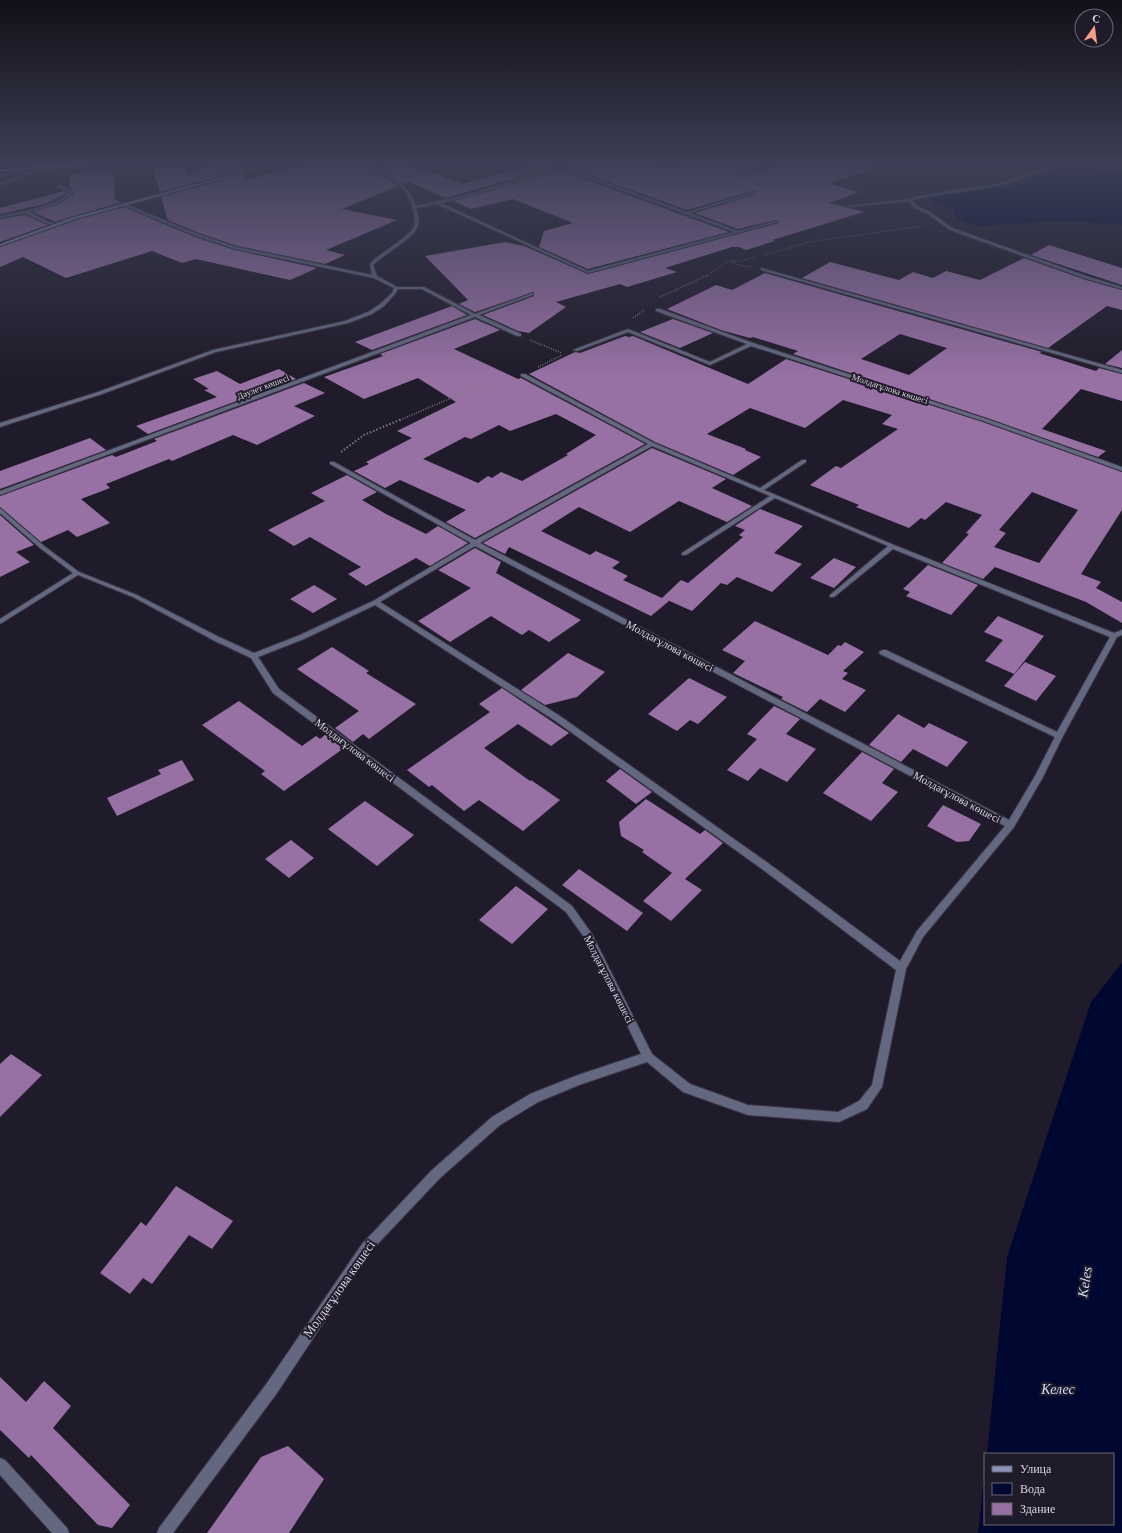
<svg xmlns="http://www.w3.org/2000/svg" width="1122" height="1533" viewBox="0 0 1122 1533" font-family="Georgia,serif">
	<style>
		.water { fill: #000730 }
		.building { fill: #9771a4; fill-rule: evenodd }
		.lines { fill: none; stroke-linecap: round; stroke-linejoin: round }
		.lane-casing { stroke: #3a3544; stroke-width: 2 }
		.street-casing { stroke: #3a3544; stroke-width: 2 }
		.secondary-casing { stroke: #3a3544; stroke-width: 2 }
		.highway-casing { stroke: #3a3544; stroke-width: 2 }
		.path-far2 { stroke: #7b7784; stroke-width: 1; stroke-dasharray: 1 1.5; stroke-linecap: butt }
		.path-far1 { stroke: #7b7784; stroke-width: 1.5; stroke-dasharray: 1 1.5; stroke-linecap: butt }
		.path { stroke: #7b7784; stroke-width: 2; stroke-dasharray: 1.5 2; stroke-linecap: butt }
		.lane { fill: #636780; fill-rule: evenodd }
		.street { fill: #636780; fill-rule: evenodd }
		.secondary { fill: #8b91b9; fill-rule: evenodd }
		.highway { fill: #cbd1f7; fill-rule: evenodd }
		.labels { text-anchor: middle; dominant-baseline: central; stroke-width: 4; stroke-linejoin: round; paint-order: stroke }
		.far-street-label { font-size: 9px; fill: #d9d6e1; stroke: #201b2a }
		.street-label { font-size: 11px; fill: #d9d6e1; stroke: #201b2a }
		.near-street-label { font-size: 13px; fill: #d9d6e1; stroke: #201b2a }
		.near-water-label { font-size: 14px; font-style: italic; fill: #cbdffd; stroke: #201b2a }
	</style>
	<rect width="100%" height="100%" fill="#201b2a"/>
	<path class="water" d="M1065 167H1084L1122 173V225L1061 221 978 226 966 223 955 217V211L942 205 931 204 936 196 1013 187 1038 174Z
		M1122 963V1533H978L985 1470V1524H1113V1454H987L1007 1257 1091 1002Z"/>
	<path class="building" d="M208 164H242L243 170 160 192 152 168 184 165 188 176Z
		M307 164H375L373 171 398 186 342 209 397 220 326 250 345 255 325 264 237 246 199 233 168 220 161 197 244 174 245 180Z
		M385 164H406L463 184 533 164H549L553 167 446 198 409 182 403 184 380 169Z
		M559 164H653L667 168 681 164H769L739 174 743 177 780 164H876L877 168 829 183 859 192 829 203 864 212 772 240 775 241 746 250 739 247H732L665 268 677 272 627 287 620 284 556 302 566 307 529 333 518 331 483 315 534 296V292L475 312 459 304 468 300 425 256 505 242 524 246 588 274 779 223 776 220 738 229 695 213 756 194 757 190 687 210Z
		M113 170 115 200 122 202 74 216 55 222 33 212 59 204 74 194V192L70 187V174Z
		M560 170 729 232 588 269 539 247 544 231 573 223 513 199 471 209 453 201Z
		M64 191 67 193 45 204 0 214V208Z
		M124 207 195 237 235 250 317 268 290 280 196 259 182 263 152 251 66 278 23 257 0 267V247L76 220Z
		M25 215 48 225 0 242V219Z
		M1049 245 1122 268V285L1031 255Z
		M1024 258 1086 280 1122 290V310L1107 306 1048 348 802 278 830 262 899 280 913 272 933 278 946 271 980 280Z
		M765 273 1042 352 1039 353 1096 371 1099 368 1122 374V401L1081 389 1042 429 1106 451 1098 457 987 418 793 354 798 351 753 337 750 338 721 330 667 309 716 285 732 290ZM900 334 947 348 909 375 861 359Z
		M452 306 467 315 372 350 355 342Z
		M475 319 500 330 454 349 518 379 521 378 645 444 475 538 446 522 466 510 400 480 385 488 354 471 369 464 366 462 412 438 397 431 456 402 418 378 364 399 324 377 383 356 380 354ZM556 414 596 435 566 454 568 455 522 481 501 472 492 478 488 476 478 483 423 459 465 437 471 439 499 425 510 431Z
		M673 319 713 333 680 348 640 332Z
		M625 336 629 337 633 336 748 384 786 359 983 422 1122 472V510L1081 574 1101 582 1096 588 1122 602V623L1086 602 995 567 983 579 942 563 969 534 966 533 982 515 946 502 925 520 921 518 909 528 856 507 859 505 810 485 836 466 841 468 898 429 882 424 892 415 843 400 805 428 750 408 707 434 746 449 745 450 761 457 733 475 655 442 529 374 575 352 580 353ZM1032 492 1078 510 1039 563 994 547 1006 533 999 530Z
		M1122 350V368L1105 364Z
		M279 369 296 379 148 434 136 426 217 397 204 390 209 389 193 379 217 371 240 384Z
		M304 383 325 393 294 406 315 416 257 445 233 435 172 461 169 459 106 484 110 488 81 499 110 523 77 537 68 530 41 542 0 507V496L112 455 116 457 157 441 154 439Z
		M90 438 106 450 0 489V471Z
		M652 448 726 479 712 488 752 506 727 522 679 501 630 532 579 507 541 531 590 555 596 551 620 562 612 568 628 576 623 580 662 598 681 580 688 583 743 537 739 535 745 530 735 526 760 509 803 526 774 553 802 564 772 592 737 577 727 585 721 583 692 611 665 599 669 601 651 616 509 547 505 554 483 543Z
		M347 475 377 492 362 500 386 514 426 534 438 526 468 543 430 566 416 558 366 586 348 574 361 567 310 537 294 546 268 530 325 501 311 493Z
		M0 515 34 545 16 552 30 562 0 577Z
		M475 548 501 562 496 573 581 620 549 642 529 630 522 635 491 616 450 642 418 621 471 588 438 570Z
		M834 558 856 567 834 588 810 578Z
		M928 565 978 585 951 615 906 596 910 592 903 589Z
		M314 585 337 599 313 613 290 599Z
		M998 616 1044 636 1014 674 985 661 1003 640 984 632Z
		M755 621 828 655 838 645 841 646 845 642 864 652 843 671 848 673 842 679 866 690 845 712 820 699 807 712 781 699 783 697 733 673 745 661 722 650Z
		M332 647 369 671 366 673 416 704 369 739 363 734 353 742 335 728 359 711 297 669Z
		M568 653 605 672 577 697 545 705 521 690Z
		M1025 662 1056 676 1036 701 1004 686Z
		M689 678 727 697 698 724 690 720 677 731 648 714Z
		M502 688 569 733 551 746 518 724 484 748 530 781 531 780 560 800 523 831 479 800 464 811 432 785 429 787 407 770 490 712 479 704Z
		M239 701 302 746 316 736 320 739 326 734 344 748 284 791 261 774 265 771 202 725Z
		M774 706 800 719 786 734 816 749 787 782 760 768 748 781 727 770 757 739 747 734Z
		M898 714 924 728 929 723 968 742 947 767 913 749 901 762 869 745Z
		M862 752 894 769 882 783 898 792 871 821 823 793Z
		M182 760 194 780 117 816 107 798 161 774 158 770Z
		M620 769 652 792 636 804 606 781Z
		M646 799 700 834 705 830 723 843 685 879 702 890 671 921 643 901 672 873 642 852 644 850 621 836 619 822Z
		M365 801 414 835 377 866 328 829Z
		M943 805 981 824 969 841 957 842 927 826Z
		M291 840 314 858 289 878 265 859Z
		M579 869 643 913 627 931 562 885Z
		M516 886 548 909 512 944 479 920Z
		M11 1054 42 1075 0 1117V1064Z
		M176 1186 233 1221 212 1249 189 1235 152 1284 143 1278 130 1294 100 1273 141 1222 146 1226Z
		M0 1377 26 1402 44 1381 71 1406 53 1428 130 1505 112 1528 98 1525 31 1455 29 1458 0 1430Z
		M288 1446 324 1479 289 1533H207L261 1457Z"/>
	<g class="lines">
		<defs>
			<path id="lane" d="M26 168 27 170 0 177V175Z
				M58 185 70 189 73 193C62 204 44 208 29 212L45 220V222H43L25 213 0 218V216C21 212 53 207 69 193L68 191 58 187Z"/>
			<path id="street" d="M19 164H39L0 167V165Z
				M379 164H384L377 169C394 178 409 186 416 206 464 197 510 181 557 167L550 164H555L687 212 756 191V193L690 213 738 231 776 221 778 222 588 273 437 204 416 208C418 214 420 220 418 226 414 238 383 255 373 265L377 276 397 287H424L475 314 533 293V295L479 315 521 334V336H517L475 317 0 495V491L471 315 422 289H398L395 294 384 306 372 314 348 323 216 352 102 394 0 427V423L98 392 213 350 345 321 368 312 380 304 392 293 394 288 374 278 235 249 196 236 122 205 125 204 198 234 237 247 372 275 370 264C382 251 399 244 411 231 416 226 415 220 414 213 409 188 395 181 374 170L376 165ZM560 168 734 232 588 271 441 203 490 190Z
				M774 164H779L743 176 740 175Z
				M1060 164H1065L1002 185 920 198 912 200 917 206 930 212 952 228 1089 277 1122 287V289L1087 279 950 230 928 214 915 208 909 201 848 207 846 206 910 199 920 196 1001 183Z
				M1096 164 1122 166V168L1098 165Z
				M44 167 47 168 0 185V183Z
				M43 220 58 225 56 226 43 222Z
				M761 268 1122 370V373L761 270Z
				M656 309H660L753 343 987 419 1122 467V471L983 421 751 346 710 365 628 332 577 351 573 350 628 329 710 362 747 344 656 311Z
				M521 374H525L654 443 760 488 802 460H806V462L764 490 894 545 1114 633 1122 630V635L1117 637 1063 736 1043 777 1014 827 923 937 906 969 882 1087 867 1109 839 1122 748 1115 683 1092 647 1062 579 1085 538 1102 500 1125 440 1178 370 1252 277 1393 173 1533H157L159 1528 267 1383 362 1244 432 1170 492 1117 530 1094 578 1075 641 1054 586 940 566 912 273 693 251 658 215 641 133 597 78 575 0 624V619L73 573 40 548 0 513V508L44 546 79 572 137 595 219 637 254 653 300 635 373 601 471 543 330 464V462H334L475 540 648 444 521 376ZM652 446 770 496 682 553V555H686L775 498 888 546 830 595V597H834L893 549 1110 637 1057 732 886 650H883L879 652 880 654 1055 737 1035 776 1009 820 480 543ZM475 546 1005 826 917 931 900 961 768 863 560 716 380 602ZM375 605 554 720 762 869 896 970 872 1085 859 1101 838 1112 748 1105 690 1084 652 1054 592 934 572 906 279 689 258 657 304 639Z
				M0 1458 5 1460 67 1528 69 1533H52L0 1475Z"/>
			<path id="secondary" d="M270 164H276L76 219 0 246V244L74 217Z"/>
			<path id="highway" d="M84 164H113L111 165 0 171V169Z"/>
		</defs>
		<use href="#lane" class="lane-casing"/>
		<use href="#street" class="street-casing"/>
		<use href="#secondary" class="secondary-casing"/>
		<use href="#highway" class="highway-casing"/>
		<path class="path-far2" d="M764 255 809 242 923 226
			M731 262 738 265 751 267
			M707 276 728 261H740L755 257"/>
		<path class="path-far1" d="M660 297 708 275
			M633 318 644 310
			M530 340 562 353
			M538 367 562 355
			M400 420 472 389 490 387 511 379"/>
		<path class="path" d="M341 452 364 435 402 419"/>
		<use href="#lane" class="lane"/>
		<use href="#street" class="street"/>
		<use href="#secondary" class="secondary"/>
		<use href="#highway" class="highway"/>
	</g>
	<linearGradient id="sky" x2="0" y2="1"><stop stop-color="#120f17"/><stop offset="0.43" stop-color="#3c3f55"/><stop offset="1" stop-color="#3c3f55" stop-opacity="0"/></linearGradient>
	<rect width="1122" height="379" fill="url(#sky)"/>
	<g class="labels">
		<g class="far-street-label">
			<text transform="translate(263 387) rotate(-21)">Дәулет көшесі</text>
			<text transform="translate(890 389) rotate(18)">Молдағұлова көшесі</text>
		</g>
		<g class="street-label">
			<text transform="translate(670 646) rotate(28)">Молдағұлова көшесі</text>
			<text transform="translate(355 750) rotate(37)">Молдағұлова көшесі</text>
			<text transform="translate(957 797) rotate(28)">Молдағұлова көшесі</text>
			<text transform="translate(609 979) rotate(63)">Молдағұлова көшесі</text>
		</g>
		<g class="near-street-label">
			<text transform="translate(339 1289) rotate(-55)">Молдағұлова көшесі</text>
		</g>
		<g class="near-water-label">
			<text transform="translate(1085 1282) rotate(-81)">Keles</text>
			<text x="1058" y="1389">Келес</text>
		</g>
	</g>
	<rect x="984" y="1453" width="130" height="72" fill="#201b2a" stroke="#6a6673"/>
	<rect x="992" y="1466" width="20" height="6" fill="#8b91b9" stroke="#6a6673"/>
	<text x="1020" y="1473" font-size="12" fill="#d9d6e1">Улица</text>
	<rect x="992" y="1483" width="20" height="12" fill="#000730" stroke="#6a6673"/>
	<text x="1020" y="1493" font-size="12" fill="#d9d6e1">Вода</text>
	<rect x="992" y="1503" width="20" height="12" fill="#9771a4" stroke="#6a6673"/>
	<text x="1020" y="1513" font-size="12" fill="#d9d6e1">Здание</text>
	<g transform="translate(1094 28) rotate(14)"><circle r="19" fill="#201b2a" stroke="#6a6673"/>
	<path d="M0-3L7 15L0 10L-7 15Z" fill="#f49e87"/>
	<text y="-6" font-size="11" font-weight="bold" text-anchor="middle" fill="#d9d6e1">С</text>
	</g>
</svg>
